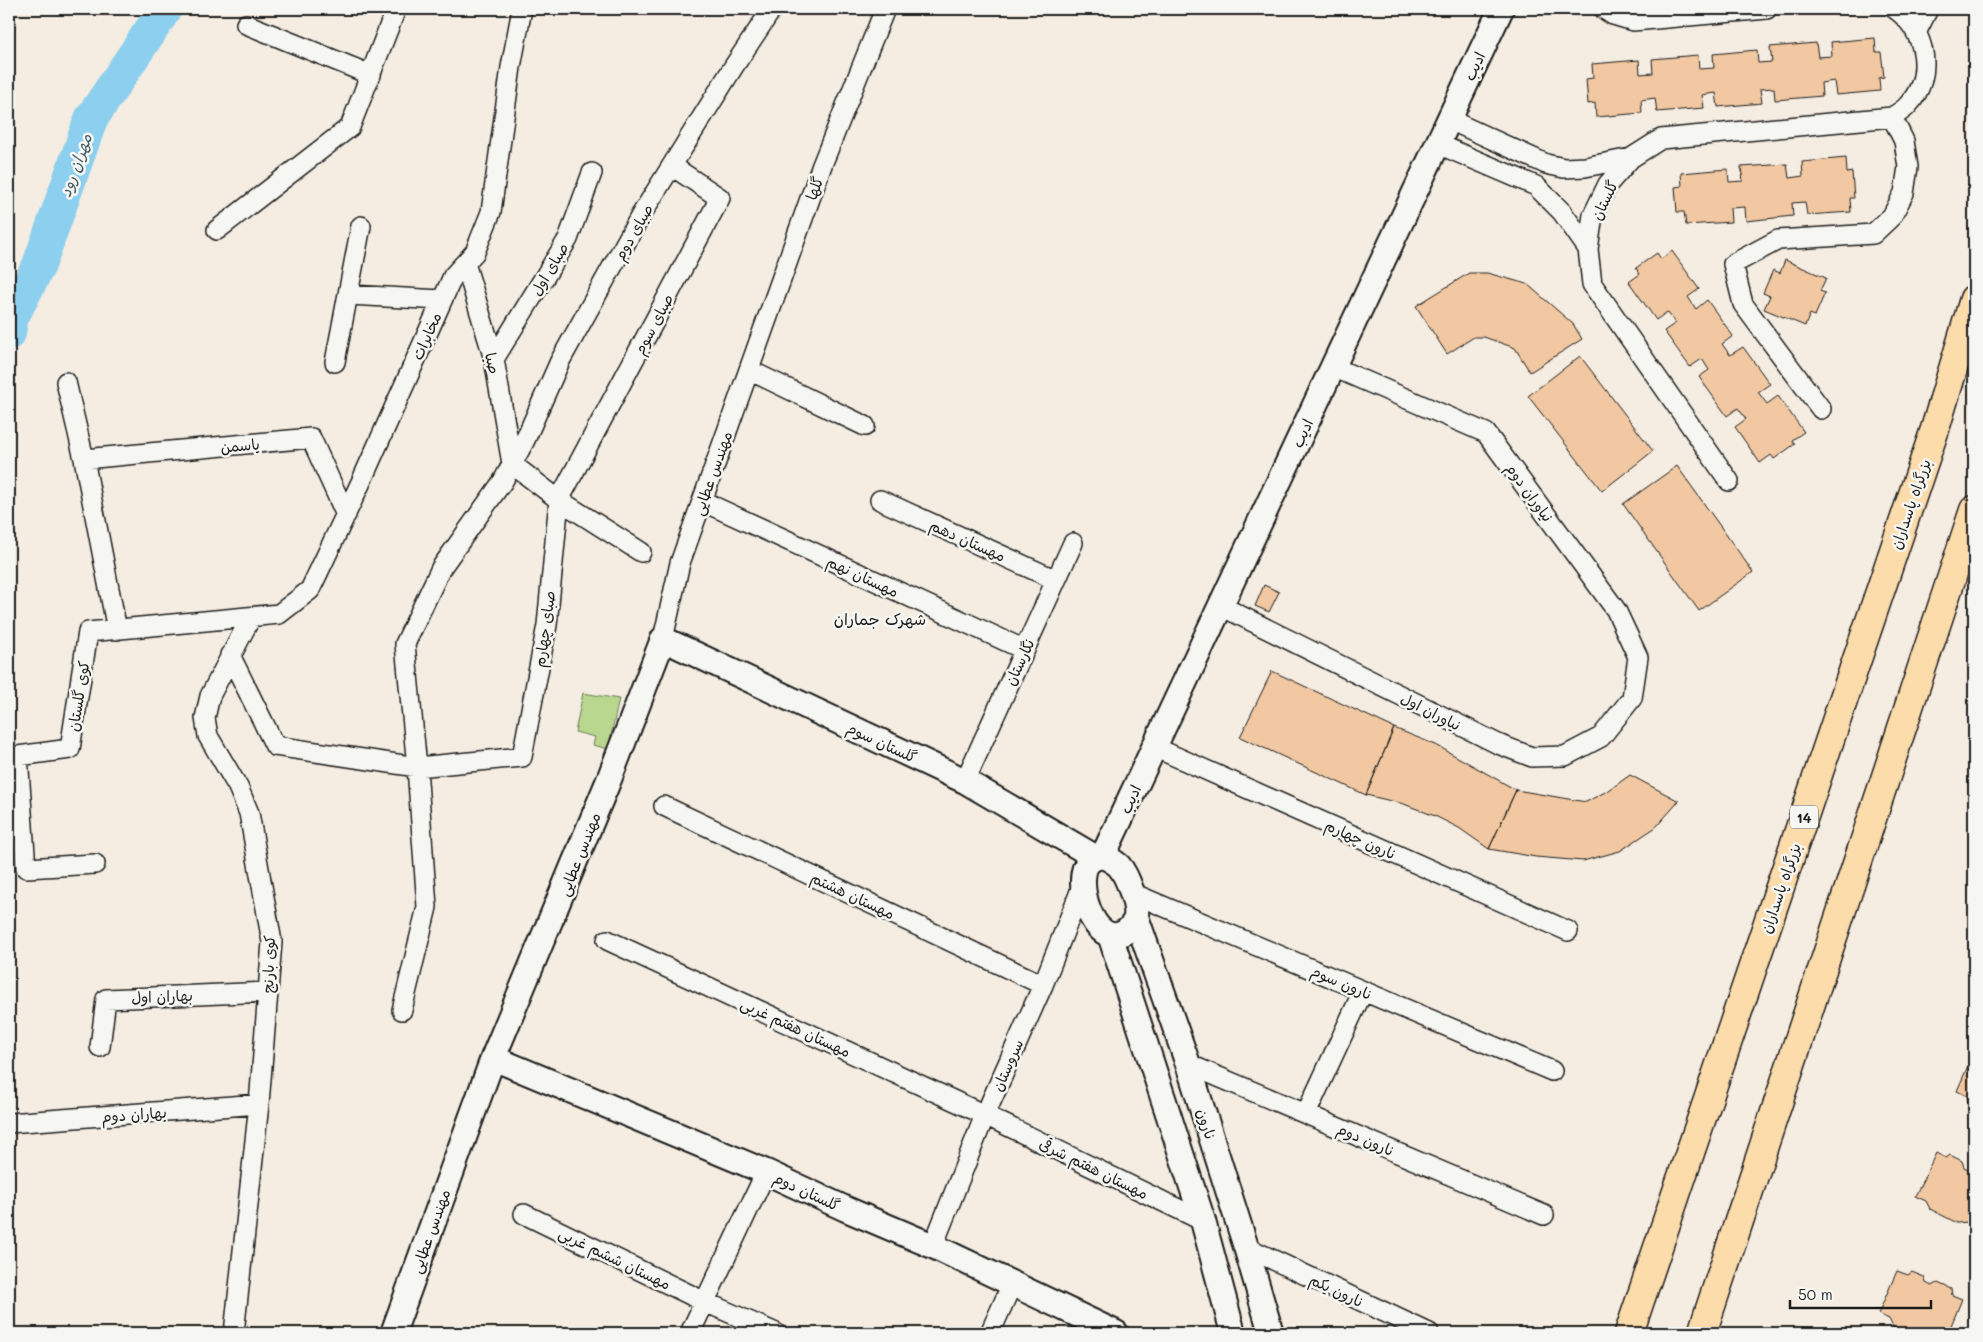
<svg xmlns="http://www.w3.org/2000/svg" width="1983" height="1342" viewBox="0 0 1983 1342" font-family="Mali,'Playpen Sans Arabic',sans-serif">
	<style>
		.green { fill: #bad78f; stroke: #6b7a56 }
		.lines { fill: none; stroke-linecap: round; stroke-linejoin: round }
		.river { stroke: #8dcfee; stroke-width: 34 }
		.building { fill: #f1c8a1; stroke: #1c1c1c }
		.minor-casing { stroke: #1c1c1c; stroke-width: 22 }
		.tertiary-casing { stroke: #1c1c1c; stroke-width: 28 }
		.trunk-casing { stroke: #1c1c1c; stroke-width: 31 }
		.minor { stroke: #f6f6f2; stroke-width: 19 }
		.tertiary { stroke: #f6f6f2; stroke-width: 24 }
		.trunk { stroke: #fddcac; stroke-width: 28 }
		.labels { text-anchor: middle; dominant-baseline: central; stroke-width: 5; stroke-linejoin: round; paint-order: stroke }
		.shield { fill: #f6f6f2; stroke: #5d5d5c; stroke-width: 1 }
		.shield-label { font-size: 14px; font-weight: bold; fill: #1c1c1c }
		.street-label { font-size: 15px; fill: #1c1c1c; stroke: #f6f6f2 }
		.water-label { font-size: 16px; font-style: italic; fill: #445b66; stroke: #f6f6f2 }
		.neighbourhood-label { font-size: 16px; fill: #1c1c1c; stroke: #f6f6f2 }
	</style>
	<rect width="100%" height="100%" fill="#f5ede2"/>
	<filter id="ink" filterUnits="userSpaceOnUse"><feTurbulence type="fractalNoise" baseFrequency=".02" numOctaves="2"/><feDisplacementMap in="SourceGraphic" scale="10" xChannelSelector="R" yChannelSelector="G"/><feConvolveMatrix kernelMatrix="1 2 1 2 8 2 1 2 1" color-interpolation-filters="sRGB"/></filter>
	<g filter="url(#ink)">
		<path class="green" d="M583 693 619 699 608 749 593 745 595 737 575 732Z"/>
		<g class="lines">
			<path class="river" d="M9 333 11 319 39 265 91 119 165 9"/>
		</g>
		<path class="building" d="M1875 38 1876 52H1881L1884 77 1879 78 1880 91 1836 95 1834 81 1821 83 1822 96 1775 100 1774 88 1760 89 1762 103 1718 107 1716 93 1702 95 1704 108 1657 112 1655 98 1641 100 1642 113 1596 117 1595 103 1588 104 1586 79 1593 78 1592 64 1639 60 1640 74 1653 73 1652 59 1698 55 1699 69 1714 68 1713 54 1757 50 1758 63 1772 62 1770 47 1816 43 1818 57 1832 56 1831 42Z
			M1846 158 1847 173 1852 172 1854 198H1850L1851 212 1807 215 1805 202 1792 203 1793 216 1746 221 1745 207 1730 208 1731 222 1686 225 1684 212H1677L1675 187 1682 186 1681 173 1728 169 1729 182 1743 181 1741 167 1787 164 1789 178 1803 176 1802 162Z
			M1672 251 1699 289 1688 297 1696 309 1707 300 1733 336 1722 344 1730 355 1743 347 1770 384 1758 392 1767 404 1778 396 1804 432 1792 440 1795 444 1774 459 1771 455 1760 463 1735 427 1746 419 1738 408 1727 416 1699 377 1709 370 1702 359 1690 367 1664 331 1676 323 1667 312 1656 320 1629 282 1640 274 1636 268 1657 253 1661 259Z
			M1785 260 1826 278 1820 291 1825 293 1815 316 1810 314 1805 326 1764 309 1770 296 1763 293 1773 270 1780 273Z
			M1469 273H1487L1527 284 1573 324 1582 339 1530 372 1515 348 1484 337H1474L1447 354 1416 306Z
			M1580 356 1653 451 1602 491 1528 396Z
			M1677 466 1753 572 1699 611 1623 504Z
			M1264 585 1279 592 1269 612 1255 606Z
			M1272 671 1394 728 1366 795 1240 737Z
			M1394 728 1436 745 1516 790 1489 849 1459 828 1435 816 1404 804 1366 795Z
			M1630 775 1679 801 1656 827 1620 851 1583 861 1536 857 1489 849 1516 790 1586 802 1609 790Z
			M1974 1052V1104L1968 1102 1967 1096 1957 1091Z
			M1936 1153 1946 1158 1950 1155 1962 1161 1964 1167 1970 1170 1974 1168V1225L1969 1222 1957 1223 1930 1209 1926 1201 1915 1196Z
			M1897 1271 1908 1275 1912 1272 1924 1277 1926 1283 1932 1286 1938 1283 1951 1289 1952 1295 1962 1299 1948 1333H1908L1893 1327 1889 1319 1878 1314Z"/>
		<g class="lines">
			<defs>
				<path id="minor" d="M1604 9 1613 15 1633 21 1767 9
					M246 24 371 75
					M1917 31 1928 9
					M1450 120 1546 164 1564 168 1585 167 1631 158
					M1438 144 1536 186 1562 212 1588 249
					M217 230 350 127 396 9
					M465 263 494 359 512 464
					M349 295 442 300
					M494 359 568 239 592 173
					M335 362 361 226
					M749 370 865 426
					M66 382 84 459 117 630
					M1821 409 1743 304 1733 264 1778 240 1873 234 1892 216 1904 193 1908 167 1904 141 1892 117
					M84 459 311 438 346 515
					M512 464 559 500 641 552
					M1729 481 1592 284 1588 249 1593 215 1608 184 1631 158 1661 139 1892 117C1897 114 1904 110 1908 105 1935 76 1926 30 1895 9
					M880 500 1056 580
					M702 501 1025 650
					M1221 606 1498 744 1532 757 1565 756 1601 737 1632 698 1638 657 1616 610 1486 433 1333 367
					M663 639 680 563 822 165 885 9
					M230 655 275 746 417 767 522 757 547 625 559 500 720 198 672 166
					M1154 747 1568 931
					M965 781 1073 543
					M664 806 1043 985
					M95 864 26 868 18 756 70 749 88 632 279 614 310 590 361 482 453 276 475 252 491 212 511 67 522 9
					M1132 893 1552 1071
					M607 940 985 1115 1203 1221
					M402 1010 427 907 417 767 405 644 441 568 503 481 525 440 560 361 641 215 734 66 768 15 769 9
					M100 1047 106 999 268 992
					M1188 1064 1544 1215
					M1306 1114 1363 991
					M9 1123 259 1104
					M524 1214 705 1302 776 1333
					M933 1246 985 1115 1043 985 1083 884
					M1246 1247 1429 1333
					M234 1333 259 1104 272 942 249 813 238 787 208 736 205 718 210 696 251 617
					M690 1333 766 1172
					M990 1333 1012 1284"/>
				<path id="tertiary" d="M1103 856 1501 9
					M1103 856C1109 859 1114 861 1119 866 1127 875 1138 905 1136 917 1135 922 1130 929 1125 932 1093 952 1072 877 1089 862 1093 858 1097 857 1103 856Z
					M1136 917 1188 1064 1246 1247 1271 1333
					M1110 935 1203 1221 1233 1333
					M493 1058 766 1172 846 1209 933 1246 1116 1333
					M393 1333 493 1058 608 782 663 639 965 781 1095 857"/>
				<path id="trunk" d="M1629 1333 1935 429 1974 299
					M1702 1333 1974 510"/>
			</defs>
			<use href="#minor" class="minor-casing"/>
			<use href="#tertiary" class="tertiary-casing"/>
			<use href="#trunk" class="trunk-casing"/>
			<use href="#minor" class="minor"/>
			<use href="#tertiary" class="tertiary"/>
			<use href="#trunk" class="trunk"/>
		</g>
	</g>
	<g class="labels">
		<rect class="shield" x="1790" y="805.5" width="28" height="23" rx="4"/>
		<g class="shield-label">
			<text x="1804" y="817">14</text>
		</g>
		<g class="street-label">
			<text transform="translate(1474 66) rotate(-65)">ادیب</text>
			<text transform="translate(814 188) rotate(-70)">گلها</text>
			<text transform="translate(1604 200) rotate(-64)">گلستان</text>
			<text transform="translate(633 232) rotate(-60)">صبای دوم</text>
			<text transform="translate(549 269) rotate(-59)">صبای اول</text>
			<text transform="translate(653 324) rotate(-62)">صبای سوم</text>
			<text transform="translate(426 336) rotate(-66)">مخابرات</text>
			<text transform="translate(493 363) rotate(77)">صبا</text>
			<text transform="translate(1302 433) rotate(-65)">ادیب</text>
			<text transform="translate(240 445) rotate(-5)">یاسمن</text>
			<text transform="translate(712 473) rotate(-70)">مهندس عطایی</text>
			<text transform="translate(1530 492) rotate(54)">نیاوران دوم</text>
			<text transform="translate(1910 504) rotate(-71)">بزرگراه پاسداران</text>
			<text transform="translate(968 540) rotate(24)">مهستان دهم</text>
			<text transform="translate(863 576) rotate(25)">مهستان نهم</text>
			<text transform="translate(544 629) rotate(-82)">صبای چهارم</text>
			<text transform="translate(1019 662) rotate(-65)">نگارستان</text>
			<text transform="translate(78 696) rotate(-81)">کوی گلستان</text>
			<text transform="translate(1431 711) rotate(27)">نیاوران اول</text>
			<text transform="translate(882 742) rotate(25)">گلستان سوم</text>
			<text transform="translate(1130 799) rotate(-65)">ادیب</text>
			<text transform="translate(1361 839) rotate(24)">نارون چهارم</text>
			<text transform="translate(579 854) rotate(-68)">مهندس عطایی</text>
			<text transform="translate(1780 888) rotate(-71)">بزرگراه پاسداران</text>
			<text transform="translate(853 895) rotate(25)">مهستان هشتم</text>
			<text transform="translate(268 964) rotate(-88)">کوی بارنج</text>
			<text transform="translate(1342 982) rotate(23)">نارون سوم</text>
			<text transform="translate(162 996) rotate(-2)">بهاران اول</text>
			<text transform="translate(796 1027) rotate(25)">مهستان هفتم غربی</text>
			<text transform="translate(1007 1065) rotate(-66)">سروستان</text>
			<text transform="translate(134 1114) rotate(-4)">بهاران دوم</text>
			<text transform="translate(1207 1124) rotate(72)">نارون</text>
			<text transform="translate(1366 1139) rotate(23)">نارون دوم</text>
			<text transform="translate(1094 1168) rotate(26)">مهستان هفتم شرقی</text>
			<text transform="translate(807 1191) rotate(25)">گلستان دوم</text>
			<text transform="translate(430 1231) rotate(-70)">مهندس عطایی</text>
			<text transform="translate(615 1258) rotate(26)">مهستان ششم غربی</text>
			<text transform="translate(1337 1290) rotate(25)">نارون یکم</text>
		</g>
		<g class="water-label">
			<text transform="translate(75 165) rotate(-70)">مهران رود</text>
		</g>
		<g class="neighbourhood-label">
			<text x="880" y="618">شهرک جماران</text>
		</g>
	</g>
	<rect width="1983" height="1342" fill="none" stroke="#f6f6f2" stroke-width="30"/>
	<rect x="15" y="15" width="1953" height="1312" fill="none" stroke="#1c1c1c" stroke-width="2" filter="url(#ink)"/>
	<path d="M1790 1300v8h141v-8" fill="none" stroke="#1c1c1c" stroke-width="2.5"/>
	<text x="1798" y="1300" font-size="15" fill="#1c1c1c" stroke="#f6f6f2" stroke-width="4" paint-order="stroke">50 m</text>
</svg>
